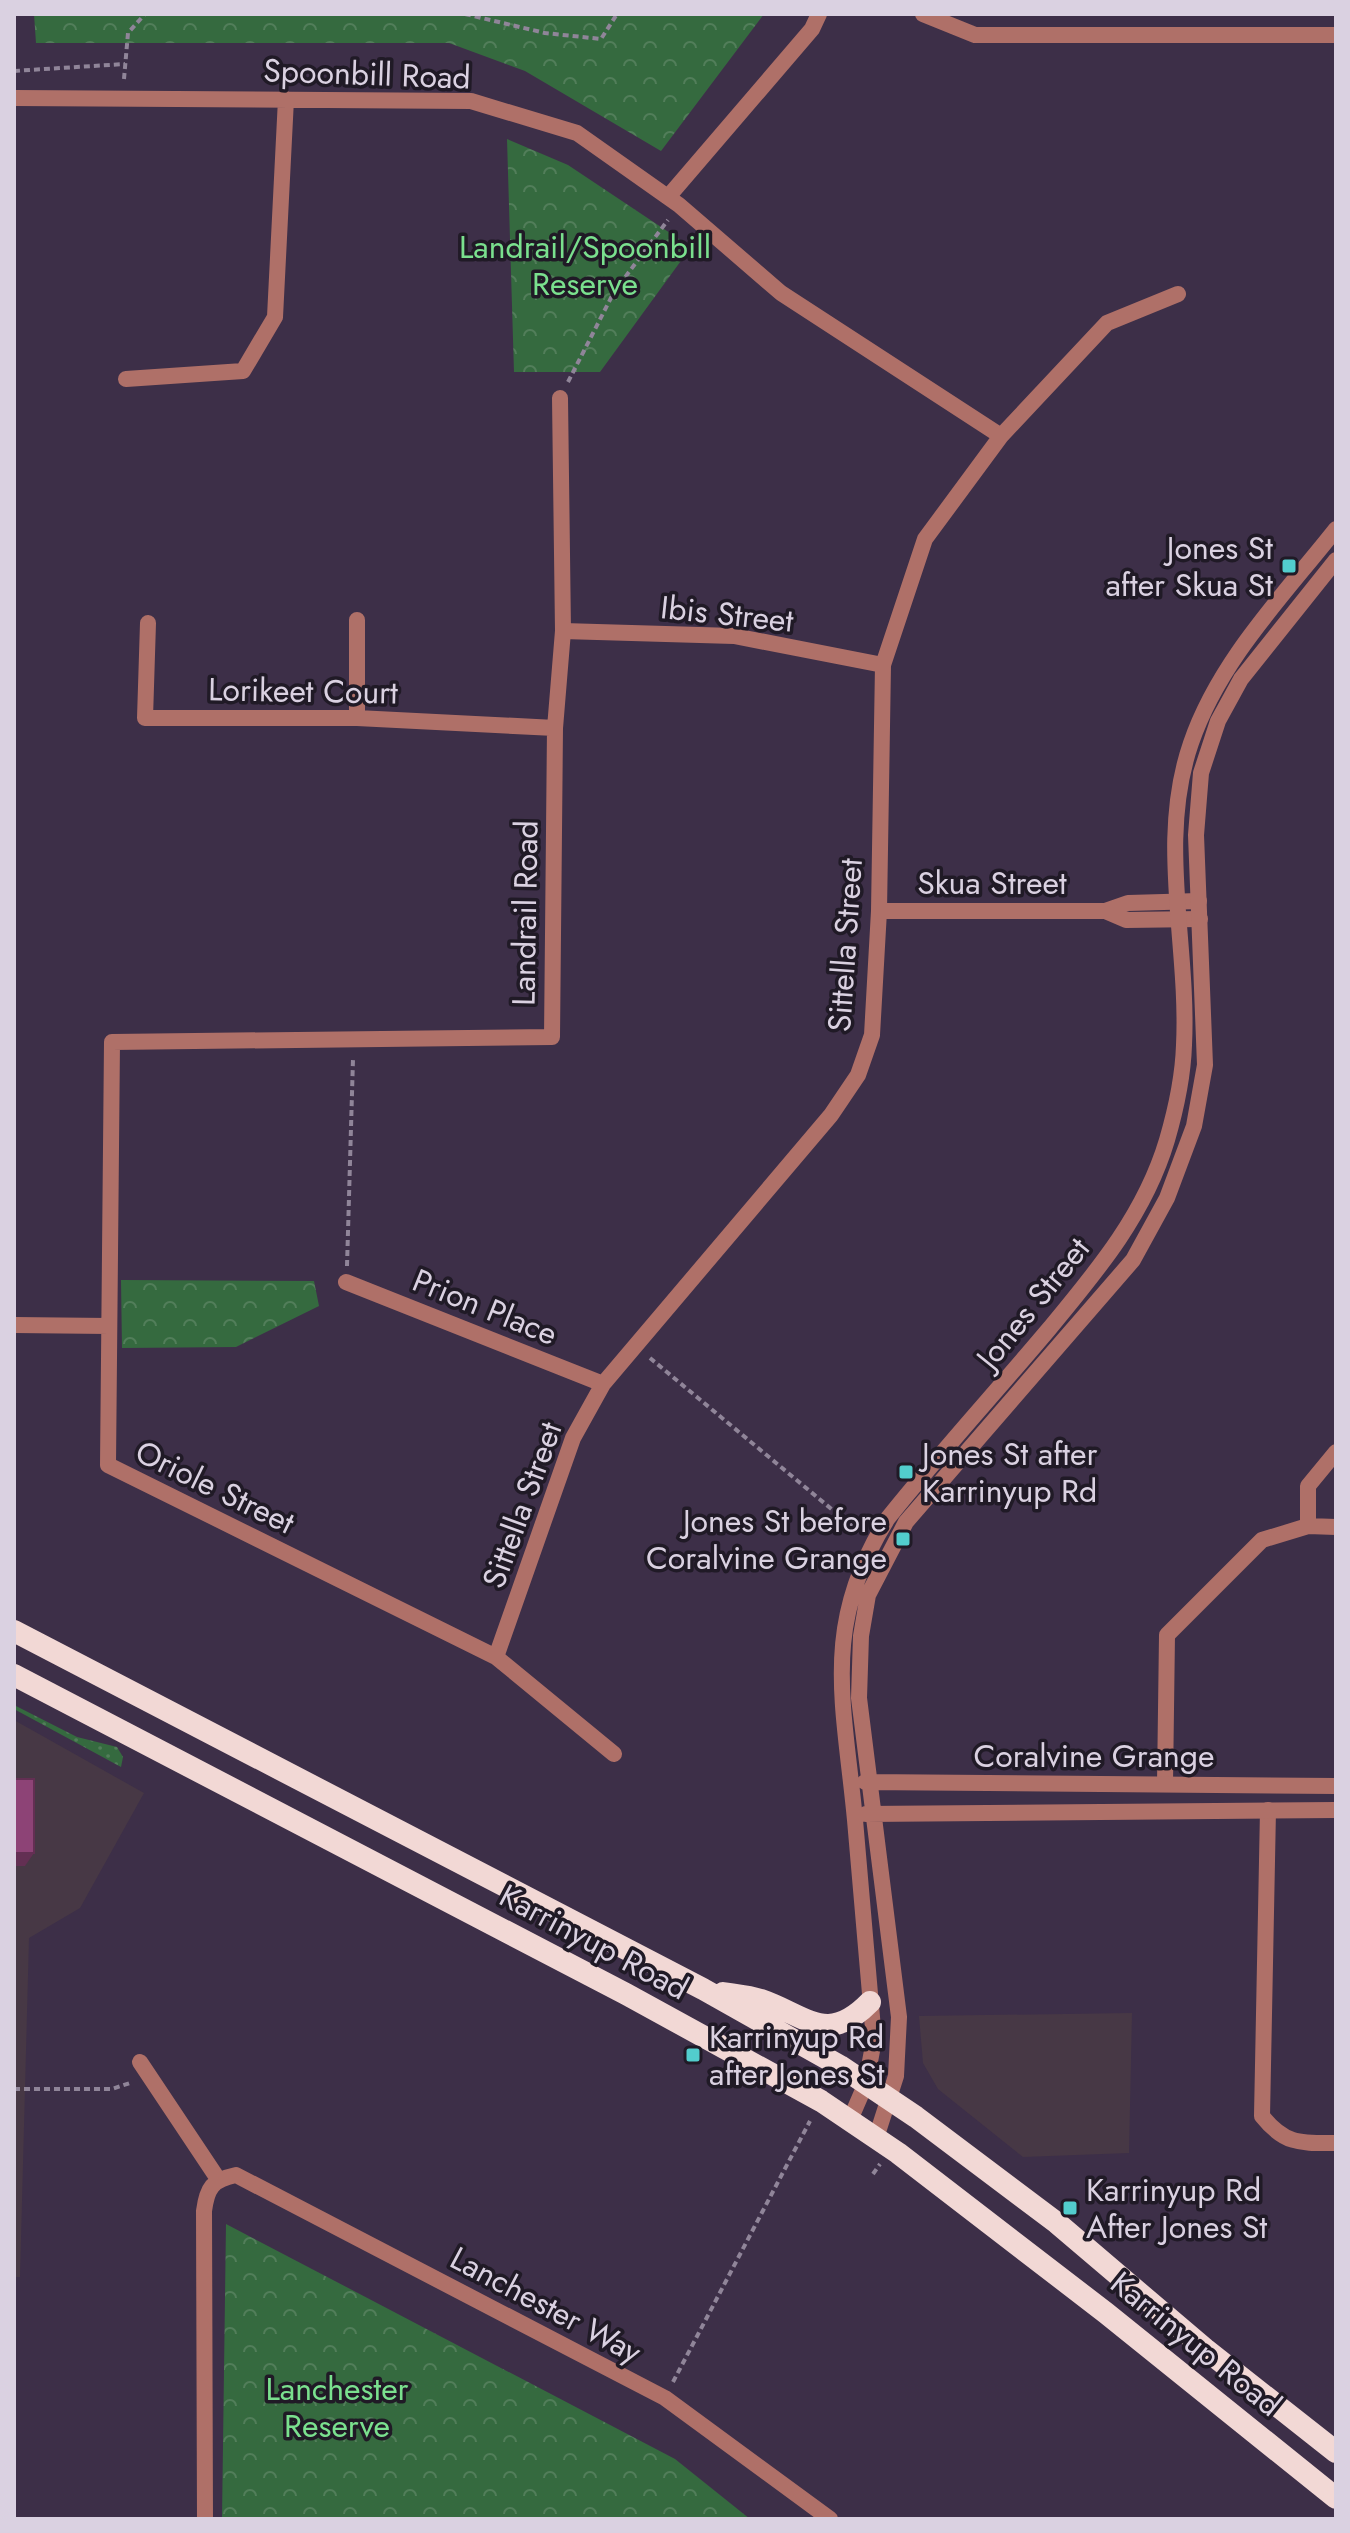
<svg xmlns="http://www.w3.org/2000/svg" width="1350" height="2533" viewBox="0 0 1350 2533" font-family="Jost,sans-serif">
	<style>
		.commercial { fill: #473845 }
		.grass { fill: url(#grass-dots) }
		.forest { fill: url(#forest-crowns) }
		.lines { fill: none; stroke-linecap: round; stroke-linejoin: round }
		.path { stroke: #908599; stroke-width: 4; stroke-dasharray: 6 4; stroke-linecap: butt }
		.minor { stroke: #af7068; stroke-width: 16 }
		.tertiary { stroke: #af7068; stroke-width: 16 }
		.trunk { stroke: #f2d8d5; stroke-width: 22 }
		.shaded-wall { fill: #632f53 }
		.building { fill: #8d4376; stroke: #632f53; stroke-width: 2 }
		.poi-dot { fill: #52cdcd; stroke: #201a26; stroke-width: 3 }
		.labels { text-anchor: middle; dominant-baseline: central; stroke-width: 7; stroke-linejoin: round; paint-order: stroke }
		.street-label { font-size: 32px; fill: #dad1e1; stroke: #201a26 }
		.park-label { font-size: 32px; fill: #7ae08e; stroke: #201a26 }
		.poi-label { font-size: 32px; fill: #dad1e1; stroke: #201a26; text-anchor: start }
	</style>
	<defs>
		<pattern id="grass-dots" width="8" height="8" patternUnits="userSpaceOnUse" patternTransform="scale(2)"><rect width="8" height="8" fill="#356a3f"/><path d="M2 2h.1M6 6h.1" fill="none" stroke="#527e5a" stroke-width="1.8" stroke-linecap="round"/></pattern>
		<pattern id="forest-crowns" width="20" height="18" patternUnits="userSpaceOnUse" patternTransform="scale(2)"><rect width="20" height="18" fill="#356a3f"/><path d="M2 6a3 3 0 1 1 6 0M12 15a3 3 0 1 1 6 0" fill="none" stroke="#527e5a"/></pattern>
	</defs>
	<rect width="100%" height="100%" fill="#3d2f48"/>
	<path class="commercial" d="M14 1720 144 1793 80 1908 29 1938 20 2277H14Z
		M1132 2013 1129 2153 1023 2157 938 2089 923 2063 919 2016Z"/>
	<path class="grass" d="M14 1705 77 1737 117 1747 123 1757 121 1767 14 1709Z"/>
	<path class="forest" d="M34 14H764L661 151 525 71 449 43H36Z
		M507 139 568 165 691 247 600 372H514Z
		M121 1280 314 1281 319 1306 236 1347 122 1348Z
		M226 2224 675 2459 750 2519H222Z"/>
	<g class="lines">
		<path class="path" d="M465 14 545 33 601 39 617 14
			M14 71 125 64
			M124 79 128 33 145 14
			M568 382 614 292 668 220
			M347 1266 353 1059
			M650 1358 859 1532
			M14 2089H112L130 2083
			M873 2174 880 2164
			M673 2382 810 2121"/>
		<path class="minor" d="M923 14 975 35H1336
			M14 98 471 101 577 133 679 205 781 293 1001 436
			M668 197 812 29 819 14
			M126 379 243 371 275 317 286 99
			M560 398 563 631 555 728 552 1037 112 1042 108 1465 496 1657 614 1754
			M357 620V718
			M148 623 145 718H357L555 728
			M563 631 734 636 883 665
			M879 911H1105L1128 903 1199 901
			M1105 911 1126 920 1200 919
			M346 1282 603 1384
			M14 1325 109 1326
			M1308 1526 1336 1527
			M496 1657 573 1438 603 1384 831 1115 858 1075 872 1035 879 911 883 665 925 539 1001 436 1107 323 1178 294
			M1165 1784 1167 1635 1262 1540 1308 1526V1486L1336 1452
			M1268 1810 1262 2116C1285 2145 1301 2143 1336 2143
			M140 2062 218 2179
			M205 2519 204 2211C207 2188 212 2180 236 2175L665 2398 830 2519"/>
		<path class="tertiary" d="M865 1782 1336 1786
			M866 1814 1336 1810
			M850 2120 866 2083 874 2040C867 1966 861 1893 855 1820 844 1703 820 1625 888 1518 940 1453 996 1392 1049 1329 1098 1270 1145 1214 1167 1140 1176 1109 1183 1077 1184 1045 1189 945 1157 841 1191 743 1219 661 1283 596 1336 529
			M876 2138 896 2076 899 2017 859 1698 861 1636 868 1595 906 1522 1133 1260 1167 1198 1194 1126 1205 1065 1196 835 1201 773 1218 721 1241 679 1336 560"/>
		<path class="trunk" d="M14 1631 703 1989 840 2066 916 2117 1057 2223 1205 2349 1336 2452
			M14 1675 626 1994 821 2101 898 2153 1106 2313 1336 2498
			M723 1993C736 1995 749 1996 761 2000 807 2016 827 2046 870 2002"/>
	</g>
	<path class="shaded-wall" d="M14 1853H34L25 1866H14Z"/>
	<path class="building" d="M14 1779H34V1853H14Z"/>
	<g class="poi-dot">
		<rect x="1281" y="558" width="16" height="16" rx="4"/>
		<rect x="898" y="1464" width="16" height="16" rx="4"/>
		<rect x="895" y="1531" width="16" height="16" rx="4"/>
		<rect x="685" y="2047" width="16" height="16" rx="4"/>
		<rect x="1062" y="2200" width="16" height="16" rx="4"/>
	</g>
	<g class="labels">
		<g class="street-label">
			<text transform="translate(367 74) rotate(2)">Spoonbill Road</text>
			<text transform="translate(727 614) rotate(6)">Ibis Street</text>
			<text transform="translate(303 691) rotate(1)">Lorikeet Court</text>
			<text x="992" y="883">Skua Street</text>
			<text transform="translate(525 913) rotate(-89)">Landrail Road</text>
			<text transform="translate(845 945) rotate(-86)">Sittella Street</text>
			<text transform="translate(1033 1303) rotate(-51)">Jones Street</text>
			<text transform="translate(485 1307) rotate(22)">Prion Place</text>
			<text transform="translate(215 1487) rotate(26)">Oriole Street</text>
			<text transform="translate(522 1505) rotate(-70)">Sittella Street</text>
			<text x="1094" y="1756">Coralvine Grange</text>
			<text transform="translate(594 1942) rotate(28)">Karrinyup Road</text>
			<text transform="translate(546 2305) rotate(28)">Lanchester Way</text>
			<text transform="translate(1196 2344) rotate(39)">Karrinyup Road</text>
		</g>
		<g class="park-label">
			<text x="585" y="247">Landrail/Spoonbill<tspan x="585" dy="37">Reserve</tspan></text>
			<text x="337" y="2389">Lanchester<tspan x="337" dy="37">Reserve</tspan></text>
		</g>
		<g class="poi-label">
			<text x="1273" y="548" text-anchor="end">Jones St<tspan x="1273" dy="37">after Skua St</tspan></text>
			<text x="922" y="1454">Jones St after<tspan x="922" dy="37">Karrinyup Rd</tspan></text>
			<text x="887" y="1521" text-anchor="end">Jones St before<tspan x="887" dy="37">Coralvine Grange</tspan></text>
			<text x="709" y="2037">Karrinyup Rd<tspan x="709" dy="37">after Jones St</tspan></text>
			<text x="1086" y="2190">Karrinyup Rd<tspan x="1086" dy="37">After Jones St</tspan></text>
		</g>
	</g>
	<rect width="1350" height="2533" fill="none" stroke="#dad1e1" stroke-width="32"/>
</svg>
